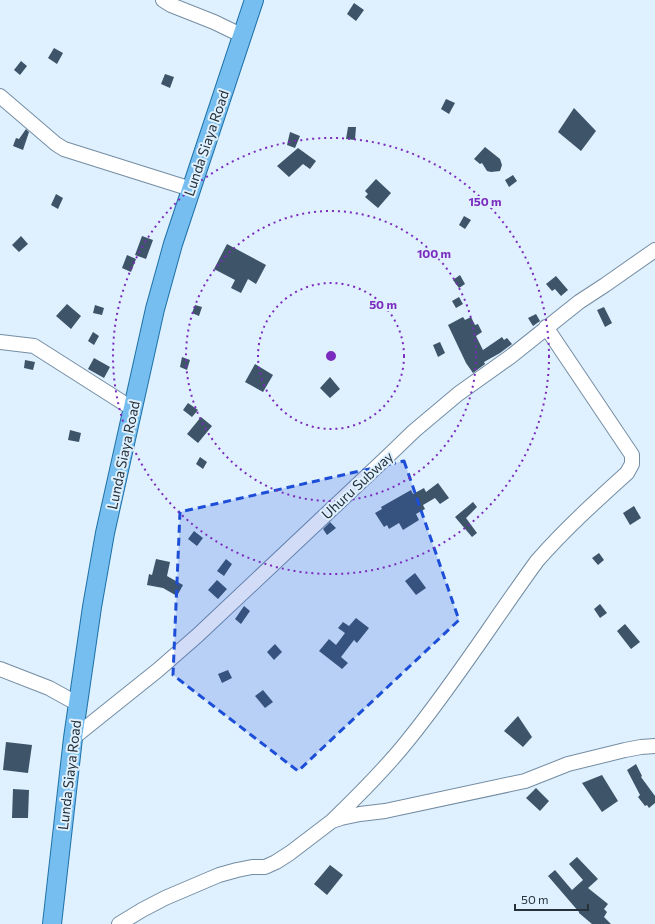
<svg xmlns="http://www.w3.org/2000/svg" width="655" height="924" viewBox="0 0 655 924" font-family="Commissioner,sans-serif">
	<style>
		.building { fill: #3d5469 }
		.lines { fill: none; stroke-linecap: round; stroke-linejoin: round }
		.minor-casing { stroke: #748da3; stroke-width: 16 }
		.major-casing { stroke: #1e71a8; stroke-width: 20 }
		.minor { stroke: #fff; stroke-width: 14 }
		.major { stroke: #75beef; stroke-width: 18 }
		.marked { fill: #1d4ed8; fill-opacity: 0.2; stroke: #1d4ed8; stroke-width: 3; stroke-dasharray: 8 5; stroke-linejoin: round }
		.ring { fill: none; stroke: #7b2cbf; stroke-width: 2; stroke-dasharray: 2 4 }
		.labels { text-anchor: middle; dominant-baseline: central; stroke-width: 4; stroke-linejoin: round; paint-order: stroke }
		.street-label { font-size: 14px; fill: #26313a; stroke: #dff0fe }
		.centre { fill: #7b2cbf; stroke: #dff0fe; stroke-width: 2 }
		.ring-label { font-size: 12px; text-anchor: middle; font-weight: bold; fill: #7b2cbf; stroke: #dff0fe; stroke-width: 4; stroke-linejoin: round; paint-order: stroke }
	</style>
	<rect width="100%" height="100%" fill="#dff0fe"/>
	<path class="building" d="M354 3 364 10 356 21 347 14Z
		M54 48 63 53 57 64 48 58Z
		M21 61 27 66 20 75 14 70Z
		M165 74 174 77 170 88 161 84Z
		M446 99 455 103 449 114 441 109Z
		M574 108 596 131 581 151 558 132Z
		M348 127H356L355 140 346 139Z
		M26 129 29 132 23 150 13 146 16 138 19 139Z
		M290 132 300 136 295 148 287 145Z
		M485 147 500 159 502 165 500 171 491 172 487 171 482 163 480 164 474 159Z
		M298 148 316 161 310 169 303 164 289 177 277 166Z
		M513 175 517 181 509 187 505 180Z
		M376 179 391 193 378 208 365 197 368 194 365 191Z
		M56 194 63 198 58 209 51 205Z
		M464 216 471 220 465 229 459 225Z
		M21 236 28 244 19 252 12 245Z
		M142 236 153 240 146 259 135 255Z
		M227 244 266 265 256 284 248 279 241 293 231 288 235 280 214 269Z
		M127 255 136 259 131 272 122 268Z
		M460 275 465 284 459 288 453 280Z
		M556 276 568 290 561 296 555 289 552 291 546 284Z
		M459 297 463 304 456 308 452 301Z
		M67 304 81 316 71 329 56 316Z
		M95 305 104 308 102 315 93 313Z
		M195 305 202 307 199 316 192 313Z
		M604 307 612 323 605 327 597 310Z
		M536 314 540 321 533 326 528 318Z
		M463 317 465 320 471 317 475 325 478 324 482 332 476 336 483 350 502 337 504 340 507 338 512 344 500 353 484 362 485 364 473 373 466 363 448 325Z
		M93 332 99 336 94 345 88 341Z
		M440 342 445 353 438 357 433 345Z
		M182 357 190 360 187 370 180 367Z
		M94 358 110 367 104 378 88 369Z
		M25 360 35 362 33 370 24 368Z
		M255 364 273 375 263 392 245 382Z
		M330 377 340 389 330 398 320 388Z
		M188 403 198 410 192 417 183 410Z
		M201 417 212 426 198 443 187 434Z
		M70 430 81 433 79 442 68 440Z
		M200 457 207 462 203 469 196 464Z
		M438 483 449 498 440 504 435 498 423 505 425 509 416 514 419 520 403 530 399 523 389 529 387 525 384 527 375 513 382 509 381 507 411 490 413 494 424 488 426 492Z
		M473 502 477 507 466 518 477 533 472 537 455 517Z
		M634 506 641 518 630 525 623 513Z
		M330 522 336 528 327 535 323 529Z
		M194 531 203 538 197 546 188 539Z
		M599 553 604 560 598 565 592 558Z
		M156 559 170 562 167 576 183 585 177 596 163 588 147 585 149 574 152 575Z
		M226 559 232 564 224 576 217 571Z
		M415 573 426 588 416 595 405 581Z
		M217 580 227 589 218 599 208 590Z
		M600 604 607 613 600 618 594 609Z
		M244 606 250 611 241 624 235 619Z
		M356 618 369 628 357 643 354 640 341 657 348 663 342 669 319 651 329 639 336 645 345 633 338 628 343 622 349 626Z
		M625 624 640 642 631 649 617 631Z
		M275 644 282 652 274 660 267 652Z
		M228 670 232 678 222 683 218 674Z
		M263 690 273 702 265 708 255 696Z
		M518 716 532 737 523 747 504 731Z
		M6 742 32 745 28 773 3 770Z
		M636 764 642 776 641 777 655 796V803L649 808 647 805 645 806 638 797 640 795 627 770Z
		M602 775 618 801 602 812 582 783Z
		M536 788 549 801 540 811 526 798Z
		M13 789 29 790 28 818H12Z
		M577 857 598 879 588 888 608 904 604 909 607 912 604 917 611 924H592L579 913V912L548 876 555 870 572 890 583 880 569 864Z
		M330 865 343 875 327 895 314 884Z"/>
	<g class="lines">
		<defs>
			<path id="minor" d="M163 0 171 5 214 22 243 36
				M0 96 56 144 64 149 191 189
				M0 342 34 346 133 409
				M0 669 49 688 78 704
				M73 738 158 670 198 635 387 457 414 431 458 394 510 357 579 302 605 285 655 250
				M332 821C359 795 386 768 409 739 455 682 494 620 537 561 565 529 596 501 627 473L632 464V455L546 327
				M119 924 142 910 165 898 219 875 237 870 252 867H265L276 862 290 853 332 821 341 818 360 814 385 811 525 781 568 764 625 750 641 747 655 746"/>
			<path id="major" d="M52 924 73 738 92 607 105 533 155 309 173 244 254 0"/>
		</defs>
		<use href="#minor" class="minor-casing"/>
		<use href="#major" class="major-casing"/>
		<use href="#minor" class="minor"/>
		<use href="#major" class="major"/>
	</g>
	<path class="marked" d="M404 461 459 620 298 771 173 675 180 512Z"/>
	<g class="ring">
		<circle cx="331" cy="356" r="73"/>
		<circle cx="331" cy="356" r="145"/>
		<circle cx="331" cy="356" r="218"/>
	</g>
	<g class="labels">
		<g class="street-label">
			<text transform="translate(206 143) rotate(-71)">Lunda Siaya Road</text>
			<text transform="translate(123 455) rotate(-78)">Lunda Siaya Road</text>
			<text transform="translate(357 485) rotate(-43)">Uhuru Subway</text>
			<text transform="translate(69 775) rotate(-83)">Lunda Siaya Road</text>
		</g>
	</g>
	<circle cx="331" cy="356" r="6" class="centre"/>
	<g class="ring-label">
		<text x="485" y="206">150 m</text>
		<text x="434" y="258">100 m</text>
		<text x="383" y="309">50 m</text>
	</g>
	<path d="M515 904v6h73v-6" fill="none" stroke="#26313a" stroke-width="2"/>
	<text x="521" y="904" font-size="12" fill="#26313a" stroke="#dff0fe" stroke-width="3" paint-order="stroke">50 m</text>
</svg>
